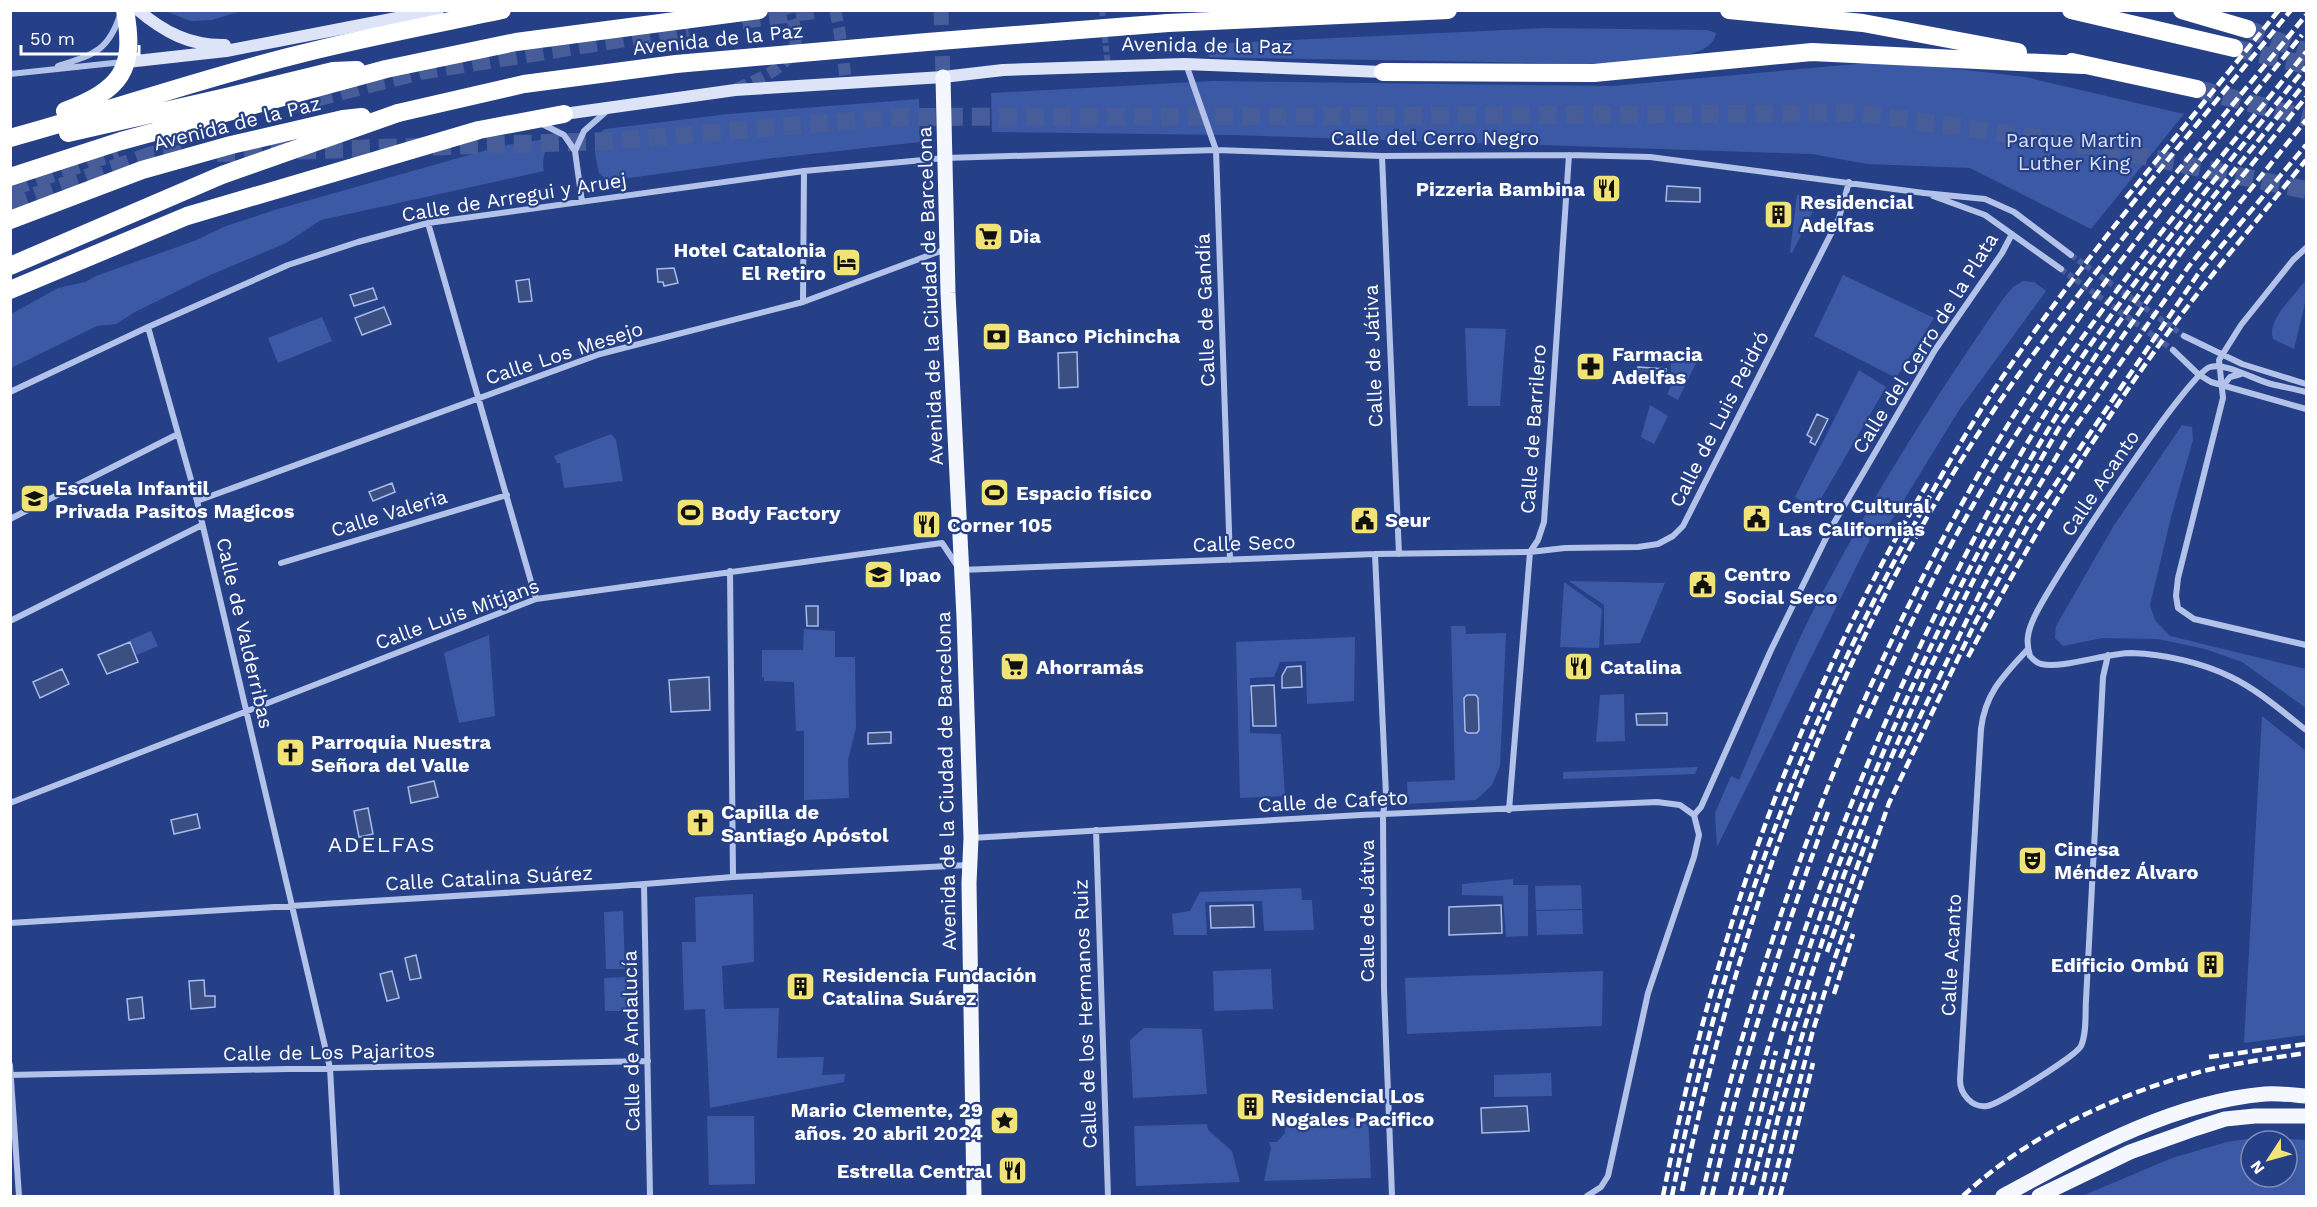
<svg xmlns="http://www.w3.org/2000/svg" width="2317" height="1207" viewBox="0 0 2317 1207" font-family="'Work Sans',sans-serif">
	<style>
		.green { fill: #3b59a5; fill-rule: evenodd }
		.water { fill: #3c4f83; stroke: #a7bbe9; stroke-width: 1.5 }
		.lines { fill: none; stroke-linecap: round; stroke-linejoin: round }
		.street-tunnel { stroke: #475d9a; stroke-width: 6; stroke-dasharray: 6 3; stroke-linecap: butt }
		.secondary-tunnel { stroke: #475d9a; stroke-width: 12; stroke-dasharray: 12 6; stroke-linecap: butt }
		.primary-tunnel { stroke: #475d9a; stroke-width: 15; stroke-dasharray: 15 8; stroke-linecap: butt }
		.highway-tunnel { stroke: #475d9a; stroke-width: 18; stroke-dasharray: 18 9; stroke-linecap: butt }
		.street { stroke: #b3c2e9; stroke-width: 6 }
		.secondary { stroke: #dde4f8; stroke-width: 12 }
		.primary { stroke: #f5f7fe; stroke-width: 15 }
		.highway { stroke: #fff; stroke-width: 18 }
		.rail { stroke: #fff; stroke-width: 4.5; stroke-dasharray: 10 4.5; stroke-linecap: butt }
		.highway-bridge { stroke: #fff; stroke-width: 18 }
		.labels { text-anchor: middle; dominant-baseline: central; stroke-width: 4.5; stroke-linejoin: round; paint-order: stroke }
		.street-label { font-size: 20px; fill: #fff; stroke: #264088 }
		.park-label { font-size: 20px; fill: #d7e0f7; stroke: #264088 }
		.poi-label { font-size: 20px; font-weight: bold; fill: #fff; stroke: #264088; text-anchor: start }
		.quarter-label { font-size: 22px; letter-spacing: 1.5px; fill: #fff; stroke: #264088 }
	</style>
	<rect width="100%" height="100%" fill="#264088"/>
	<path class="green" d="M165 11H241L212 20 191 21Z
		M1546 28 1707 30 1716 33C1713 49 1695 53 1681 56 1622 68 1550 63 1490 62 1396 60 1302 59 1209 57L1207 44Z
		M1890 61 2025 77 2184 114 2091 229 1970 168 1867 164 1812 154 1230 135 992 132 991 93 1213 81 1612 86Z
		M919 99 920 142 765 159 608 181 599 173C596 157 589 138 605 129L728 114Z
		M546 139C547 151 541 159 544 171L321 220 286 243 208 276 135 312 116 324 97 326 11 368V314L58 288 85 282 96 276 194 241 226 226 278 209 501 146Z
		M1797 195 1820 197 1792 253 1790 252Z
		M1843 275 1934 318 1896 378 1814 336Z
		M2306 279V299L2294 349 2273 339C2266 320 2296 295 2306 279Z
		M2023 281 2034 282 2046 291 1959 410 1883 534 1875 529 1717 847 1715 813 1731 776 1739 780C1764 723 1786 664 1814 609 1870 500 1933 400 2003 299L2013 287Z
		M322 317 332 341 278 363 268 338Z
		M1465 328 1506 329 1500 406H1468Z
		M1697 361 1678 400 1667 394 1670 388 1671 363Z
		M1859 370 1886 387 1815 509 1795 497Z
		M1650 405 1668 416 1654 444 1641 437Z
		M2182 425 2192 427 2193 440 2171 517 2150 605 2155 620 2170 636 2306 669V708L2242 662 2205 649 2158 639 2102 638 2063 646 2055 638 2056 626 2113 527Z
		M611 434 616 440 623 481 564 488 560 463H557L554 456Z
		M1564 582 1602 609 1599 648 1560 647Z
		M1570 582V581L1665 583 1640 643 1604 645V605Z
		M1451 626H1465L1466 634 1506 633 1500 766 1492 785 1476 800 1408 804 1407 782 1455 780Z
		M804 629 835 631V657H855L856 728 848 760 849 798 804 800V731H796L794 682 764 681V677H762V650H803Z
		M151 631 158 646 137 655 130 640Z
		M489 635 495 716 459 723 444 653Z
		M1355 637 1354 701 1307 704 1306 661 1280 662 1274 677 1250 678V733L1281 734 1285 796 1240 798 1236 642Z
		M1624 694 1625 741 1596 742 1600 695Z
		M2262 716 2306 751V1035L2244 1043Z
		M1698 767 1695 774 1563 779V772Z
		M1513 879V885H1528V936L1506 937 1503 896 1462 895V884Z
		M1581 885 1582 909 1536 910 1535 886Z
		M1301 888 1302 900H1312L1314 930 1264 931 1262 901 1205 902 1207 935H1174L1172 914 1190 911 1200 892Z
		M753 894 754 962 722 966 724 1009 779 1008 777 1058 824 1057 822 1075 845 1074 844 1082 710 1108 705 1009 684 1010 682 942H696L695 897Z
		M1582 910 1583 934 1537 935 1536 911Z
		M623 911 625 969H606L604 912Z
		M1271 969 1273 1009 1214 1011 1213 971Z
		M1603 971 1602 1026 1407 1034 1405 978Z
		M627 977 628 1011H605L604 978Z
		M1144 1028 1202 1029 1207 1094 1133 1098 1130 1040Z
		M1551 1073 1552 1096 1494 1097V1075Z
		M707 1116H754L755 1184 709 1185Z
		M1368 1117 1371 1178 1264 1181 1271 1148 1269 1142H1277L1285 1133V1122Z
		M1207 1124 1208 1130 1232 1151 1240 1182 1136 1186 1134 1126Z
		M2261 1137 2306 1140V1196H2082L2172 1158 2227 1142ZM2251 1141H2287V1177H2251Z"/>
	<path class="water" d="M1667 186 1700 188V202L1666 201Z
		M674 268 678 283 664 286 663 282H658L657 269Z
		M529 279 532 301 519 302 516 281Z
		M373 288 377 299 354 306 350 295Z
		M384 307 391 324 362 335 355 318Z
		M1077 352 1078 387 1059 388 1058 353Z
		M1638 367 1666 369V383L1637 382Z
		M1817 414 1828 419 1815 445 1810 442 1812 438 1807 435Z
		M392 483 395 492 373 501 369 492Z
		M806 606H818V626H807Z
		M130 642 138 662 107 674 98 655Z
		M1301 666 1302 687 1282 688V676L1287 667Z
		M62 669 69 684 40 698 33 682Z
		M709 677 710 710 671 712 669 680Z
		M1274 685 1276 726H1253L1251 686Z
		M1467 695H1476L1478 698 1479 730 1477 733H1468L1465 731 1464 698Z
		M1667 713V725H1637L1636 714Z
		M891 732V743L868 744V733Z
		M434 781 438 797 411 803 408 787Z
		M368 808 373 834 359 837 354 811Z
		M197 814 200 828 174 834 171 820Z
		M1253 905 1254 927 1211 928 1210 906Z
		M1501 905 1502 933 1449 935V907Z
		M416 955 421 978 410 980 405 958Z
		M392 971 399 998 387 1001 380 974Z
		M204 980 205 996H215V1007L191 1009 189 981Z
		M142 997 144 1018 129 1020 127 999Z
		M1527 1106 1529 1131 1482 1133 1481 1108Z"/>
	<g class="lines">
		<path class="street-tunnel" d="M1102 10 1108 66
			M2071 255 2184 336
			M2061 269 2173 350"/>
		<path class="secondary-tunnel" d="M835 10 839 28 846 81
			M736 89C759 79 798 65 796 34 795 26 792 18 790 10"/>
		<path class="primary-tunnel" d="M941 10 943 77"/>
		<path class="highway-tunnel" d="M742 20 814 10
			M2247 29 2306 52
			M2234 48 2306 65
			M2197 89 2306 118
			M288 105 420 71 688 28
			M217 153 612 141 895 117 1399 116 1860 113 2100 147 2306 190
			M10 188 117 151
			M10 205 152 155 186 154"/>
		<path class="street" d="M1186 64 1216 150 1230 560
			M58 66C92 55 108 52 120 15
			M10 74 123 62
			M542 124 564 135 575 151 582 202
			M575 151 584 131 608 110
			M1382 156 1399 554
			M1933 196 1985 215 2061 269
			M428 223 536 599
			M2306 248 2293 260 2241 325 2219 360 2223 398 2178 578 2176 596 2178 608 2194 619 2306 645
			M803 302 804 171
			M148 327 197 501 330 1068 337 1196
			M2184 336 2242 364 2306 384
			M2173 350 2198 374 2211 382 2306 409
			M2223 386 2230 377 2241 374
			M10 392 148 327 288 265 358 242 428 223 804 171 945 158 1216 150 1382 156 1569 155 1650 157 1924 193 1985 199 2014 212 2071 255
			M2306 392C2295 389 2283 387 2271 384 2255 380 2225 362 2210 367 2187 374 2046 588 2033 620 2027 633 2026 643 2030 656 2033 659 2036 663 2041 664 2063 669 2106 653 2132 653 2164 654 2203 663 2231 677 2258 690 2283 712 2306 730
			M197 501 600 354 803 302 946 249
			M10 519 178 434
			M1375 554 1386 795 1383 814 1384 989 1392 1196
			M281 563 507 495
			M730 571 733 877
			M10 621 202 525
			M2028 649C2004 675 1985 693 1981 729L1960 1080C1960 1094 1972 1108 1987 1106 1998 1105 2077 1055 2081 1046 2087 1033 2085 1014 2086 1000L2103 677 2108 655
			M10 803 536 599 942 543 960 570 1375 554 1530 552 1565 548 1638 547 1658 544 1673 536 1683 526 1839 218 1849 182
			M1509 810 1530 552 1538 540 1544 522 1569 155
			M1694 815 1701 807 1771 650 1831 528 1935 350 2002 253 2012 234
			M1096 830 1108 1196
			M971 838 1361 815 1657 802 1680 805 1694 815
			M644 885 650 1196
			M10 923 619 886 733 877 968 865
			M10 1065 19 1196
			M10 1075 648 1061
			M1587 1196 1601 1187 1608 1176 1648 993 1694 857 1699 835 1694 815"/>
		<path class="secondary" d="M138 10C164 32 190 46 225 45
			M127 62 226 51 438 10
			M564 114 735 90 943 77 1003 70 1185 64 1383 72"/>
		<path class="primary" d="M943 77 948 293 964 617 971 838 969 883 974 1196
			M2003 1196C2084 1152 2172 1102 2265 1094 2279 1093 2293 1095 2306 1096
			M2039 1196 2130 1152 2197 1128 2225 1119 2255 1116H2306"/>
		<path class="highway" d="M1729 10 1863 23 2018 52
			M2071 10 2234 48
			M2182 10 2247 29
			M1168 23 1448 10
			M2072 62 2197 89
			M1383 72 1594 73 1812 52 2083 65
			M65 111C121 89 136 71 125 10
			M68 133 226 97 333 71 357 70
			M10 138C105 112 197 80 292 56 361 38 432 25 502 10
			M10 177 121 141 386 69 516 42 759 10
			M10 220 142 170 231 145 343 119 362 117
			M10 266 222 175 398 113
			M10 290 187 216 479 130 564 114"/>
		<path class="rail" d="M2126 198 2279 10
			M1968 657C2028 543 2096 430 2173 326 2215 269 2262 215 2306 160
			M1867 718C1906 631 1948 544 1998 463 2089 317 2198 185 2306 52
			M1900 758 1981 591 2023 513 2070 434 2189 266 2306 120
			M1827 952 1868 836
			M1834 994 1853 934
			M1783 1031C1847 819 1935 614 2051 425 2126 303 2216 192 2306 82
			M2209 1057 2306 1044
			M1752 1185 1792 1034 1844 875 1873 800 1927 674 1987 553 2059 428 2182 251 2306 97
			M1682 1191C1742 904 1844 621 2014 381 2105 254 2208 136 2306 15
			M1663 1196C1714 939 1794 706 1929 481
			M1672 1196C1718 962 1795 742 1910 532 1940 477 1972 421 2008 369 2095 243 2195 128 2291 10
			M1702 1196C1762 929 1861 668 2003 433 2089 291 2198 163 2302 35
			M1712 1196C1741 1064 1783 936 1829 809
			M1730 1196C1776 989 1849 788 1944 597 1974 538 2005 478 2040 422 2118 295 2213 182 2306 67
			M1740 1196 1776 1051
			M1760 1196 1778 1118 1815 992
			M1770 1196 1812 1034 1835 958 1889 803 1975 623 2031 520 2198 274 2306 145
			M1780 1196 1813 1063
			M1963 1196C2028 1135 2117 1094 2203 1071 2237 1063 2272 1058 2306 1053"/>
		<path class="highway-bridge" d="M398 113 524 84 676 64 927 42 1168 23"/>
	</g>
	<defs>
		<symbol id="restaurant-square" viewBox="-11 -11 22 22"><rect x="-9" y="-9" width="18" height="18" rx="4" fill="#f2e378" stroke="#264088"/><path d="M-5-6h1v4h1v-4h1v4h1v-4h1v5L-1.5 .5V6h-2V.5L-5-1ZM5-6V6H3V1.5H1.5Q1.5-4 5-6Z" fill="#111"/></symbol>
		<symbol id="building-square" viewBox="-11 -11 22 22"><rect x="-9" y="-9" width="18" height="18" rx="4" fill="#f2e378" stroke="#264088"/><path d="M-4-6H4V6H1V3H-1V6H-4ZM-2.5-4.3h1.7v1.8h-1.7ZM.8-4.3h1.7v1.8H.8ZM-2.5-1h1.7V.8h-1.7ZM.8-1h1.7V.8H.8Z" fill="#111"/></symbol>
		<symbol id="supermarket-square" viewBox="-11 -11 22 22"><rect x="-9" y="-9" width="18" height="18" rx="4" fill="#f2e378" stroke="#264088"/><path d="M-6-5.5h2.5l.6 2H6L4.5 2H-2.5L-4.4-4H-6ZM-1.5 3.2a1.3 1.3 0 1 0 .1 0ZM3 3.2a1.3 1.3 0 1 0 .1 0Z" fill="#111"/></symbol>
		<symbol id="hotel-square" viewBox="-11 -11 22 22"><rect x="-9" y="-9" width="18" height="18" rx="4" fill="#f2e378" stroke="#264088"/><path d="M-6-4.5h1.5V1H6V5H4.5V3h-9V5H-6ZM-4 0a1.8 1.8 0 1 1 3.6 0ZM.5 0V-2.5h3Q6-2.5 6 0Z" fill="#111"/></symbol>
		<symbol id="bank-square" viewBox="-11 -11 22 22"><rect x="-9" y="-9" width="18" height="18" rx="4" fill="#f2e378" stroke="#264088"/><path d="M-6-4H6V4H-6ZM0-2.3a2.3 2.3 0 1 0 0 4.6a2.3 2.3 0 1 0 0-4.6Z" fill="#111"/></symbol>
		<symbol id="pharmacy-square" viewBox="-11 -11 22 22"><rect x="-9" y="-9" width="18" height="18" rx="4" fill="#f2e378" stroke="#264088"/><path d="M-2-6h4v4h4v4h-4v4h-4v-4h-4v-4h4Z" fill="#111"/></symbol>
		<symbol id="stadium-square" viewBox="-11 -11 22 22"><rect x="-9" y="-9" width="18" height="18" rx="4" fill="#f2e378" stroke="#264088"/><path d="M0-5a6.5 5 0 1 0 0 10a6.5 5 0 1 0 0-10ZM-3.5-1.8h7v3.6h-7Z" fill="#111"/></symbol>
		<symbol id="school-square" viewBox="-11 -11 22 22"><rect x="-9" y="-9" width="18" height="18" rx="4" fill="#f2e378" stroke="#264088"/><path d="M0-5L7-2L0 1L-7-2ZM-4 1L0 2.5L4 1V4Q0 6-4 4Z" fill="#111"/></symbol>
		<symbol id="civic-square" viewBox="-11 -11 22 22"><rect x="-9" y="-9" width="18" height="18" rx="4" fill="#f2e378" stroke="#264088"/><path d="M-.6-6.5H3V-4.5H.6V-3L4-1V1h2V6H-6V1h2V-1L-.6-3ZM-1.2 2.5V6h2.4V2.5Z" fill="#111"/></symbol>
		<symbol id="university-square" viewBox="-11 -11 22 22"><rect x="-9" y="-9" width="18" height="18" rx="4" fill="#f2e378" stroke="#264088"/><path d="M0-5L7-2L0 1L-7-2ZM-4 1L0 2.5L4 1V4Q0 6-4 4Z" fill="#111"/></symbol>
		<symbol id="church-square" viewBox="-11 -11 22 22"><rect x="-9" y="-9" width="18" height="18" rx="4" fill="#f2e378" stroke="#264088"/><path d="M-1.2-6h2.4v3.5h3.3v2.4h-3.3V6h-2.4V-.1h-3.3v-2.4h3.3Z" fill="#111"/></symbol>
		<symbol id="theatre-square" viewBox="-11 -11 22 22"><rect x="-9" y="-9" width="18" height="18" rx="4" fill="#f2e378" stroke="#264088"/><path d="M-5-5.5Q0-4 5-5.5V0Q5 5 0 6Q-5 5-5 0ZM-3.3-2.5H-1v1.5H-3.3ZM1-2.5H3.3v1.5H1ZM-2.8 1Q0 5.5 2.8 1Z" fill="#111"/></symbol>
		<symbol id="sight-square" viewBox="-11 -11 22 22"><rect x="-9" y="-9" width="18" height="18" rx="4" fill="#f2e378" stroke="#264088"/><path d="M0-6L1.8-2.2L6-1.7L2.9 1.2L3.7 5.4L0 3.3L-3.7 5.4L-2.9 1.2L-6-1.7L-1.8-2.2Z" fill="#111"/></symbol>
	</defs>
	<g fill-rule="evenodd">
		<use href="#restaurant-square" x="1590" y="172" width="33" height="33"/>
		<use href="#building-square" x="1762" y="198" width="33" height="33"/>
		<use href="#supermarket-square" x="972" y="220" width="33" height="33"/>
		<use href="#hotel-square" x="830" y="246" width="33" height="33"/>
		<use href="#bank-square" x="980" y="320" width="33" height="33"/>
		<use href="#pharmacy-square" x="1574" y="350" width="33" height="33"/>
		<use href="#stadium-square" x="978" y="476" width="33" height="33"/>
		<use href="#school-square" x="18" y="482" width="33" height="33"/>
		<use href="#stadium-square" x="674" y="496" width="33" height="33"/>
		<use href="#civic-square" x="1740" y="502" width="33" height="33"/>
		<use href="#civic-square" x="1348" y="504" width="33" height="33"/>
		<use href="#restaurant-square" x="910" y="508" width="33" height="33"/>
		<use href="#university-square" x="862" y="558" width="33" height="33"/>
		<use href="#civic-square" x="1686" y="568" width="33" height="33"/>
		<use href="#supermarket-square" x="998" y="650" width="33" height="33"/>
		<use href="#restaurant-square" x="1562" y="650" width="33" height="33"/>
		<use href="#church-square" x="274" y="736" width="33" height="33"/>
		<use href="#church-square" x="684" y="806" width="33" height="33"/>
		<use href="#theatre-square" x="2016" y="844" width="33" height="33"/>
		<use href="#building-square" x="2194" y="948" width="33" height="33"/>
		<use href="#building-square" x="784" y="970" width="33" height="33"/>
		<use href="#building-square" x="1234" y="1090" width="33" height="33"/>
		<use href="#sight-square" x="988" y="1104" width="33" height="33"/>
		<use href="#restaurant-square" x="996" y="1154" width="33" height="33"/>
	</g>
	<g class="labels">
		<g class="street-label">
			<text transform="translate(718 39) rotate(-6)">Avenida de la Paz</text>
			<text transform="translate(1207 45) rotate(1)">Avenida de la Paz</text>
			<text transform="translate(237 123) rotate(-14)">Avenida de la Paz</text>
			<text x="1435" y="138">Calle del Cerro Negro</text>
			<text transform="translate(514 197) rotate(-9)">Calle de Arregui y Aruej</text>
			<text transform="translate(930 296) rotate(-92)">Avenida de la Ciudad de Barcelona</text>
			<text transform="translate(1205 310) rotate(-92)">Calle de Gandía</text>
			<text transform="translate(1925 343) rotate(-58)">Calle del Cerro de la Plata</text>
			<text transform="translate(564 353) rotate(-18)">Calle Los Mesejo</text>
			<text transform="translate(1373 356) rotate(-92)">Calle de Játiva</text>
			<text transform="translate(1719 419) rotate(-63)">Calle de Luis Peidró</text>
			<text transform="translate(1533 429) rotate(-86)">Calle de Barrilero</text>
			<text transform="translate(2100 483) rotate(-56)">Calle Acanto</text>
			<text transform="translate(389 513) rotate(-17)">Calle Valeria</text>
			<text transform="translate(1244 543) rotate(-2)">Calle Seco</text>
			<text transform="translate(457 614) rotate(-20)">Calle Luis Mitjans</text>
			<text transform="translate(245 633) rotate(77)">Calle de Valderribas</text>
			<text transform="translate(946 781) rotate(-91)">Avenida de la Ciudad de Barcelona</text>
			<text transform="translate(1333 801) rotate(-3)">Calle de Cafeto</text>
			<text transform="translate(489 878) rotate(-3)">Calle Catalina Suárez</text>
			<text transform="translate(1367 911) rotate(-90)">Calle de Játiva</text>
			<text transform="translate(1951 955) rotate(-87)">Calle Acanto</text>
			<text transform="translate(1085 1014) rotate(-92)">Calle de los Hermanos Ruiz</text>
			<text transform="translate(631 1041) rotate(-91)">Calle de Andalucía</text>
			<text transform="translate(329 1052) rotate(-1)">Calle de Los Pajaritos</text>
		</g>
		<g class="park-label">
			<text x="2074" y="140">Parque Martin<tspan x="2074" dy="23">Luther King</tspan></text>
		</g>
		<g class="poi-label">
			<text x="1585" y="189" text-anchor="end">Pizzeria Bambina</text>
			<text x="1800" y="202">Residencial<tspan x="1800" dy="23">Adelfas</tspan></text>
			<text x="1009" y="236">Dia</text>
			<text x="826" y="250" text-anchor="end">Hotel Catalonia<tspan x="826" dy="23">El Retiro</tspan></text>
			<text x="1017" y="336">Banco Pichincha</text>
			<text x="1612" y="354">Farmacia<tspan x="1612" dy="23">Adelfas</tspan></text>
			<text x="55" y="488">Escuela Infantil<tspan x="55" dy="23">Privada Pasitos Magicos</tspan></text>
			<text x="1016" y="493">Espacio físico</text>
			<text x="1778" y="506">Centro Cultural<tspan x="1778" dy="23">Las Californias</tspan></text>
			<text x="711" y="513">Body Factory</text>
			<text x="1385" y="520">Seur</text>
			<text x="947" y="525">Corner 105</text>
			<text x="1724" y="574">Centro<tspan x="1724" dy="23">Social Seco</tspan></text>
			<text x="899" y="575">Ipao</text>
			<text x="1036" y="667">Ahorramás</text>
			<text x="1600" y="667">Catalina</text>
			<text x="311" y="742">Parroquia Nuestra<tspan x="311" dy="23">Señora del Valle</tspan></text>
			<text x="721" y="812">Capilla de<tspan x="721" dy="23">Santiago Apóstol</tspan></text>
			<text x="2054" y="849">Cinesa<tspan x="2054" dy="23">Méndez Álvaro</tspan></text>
			<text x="2189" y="965" text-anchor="end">Edificio Ombú</text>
			<text x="822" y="975">Residencia Fundación<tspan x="822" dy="23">Catalina Suárez</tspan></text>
			<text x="1271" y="1096">Residencial Los<tspan x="1271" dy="23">Nogales Pacifico</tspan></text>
			<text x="983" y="1110" text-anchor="end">Mario Clemente, 29<tspan x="983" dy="23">años. 20 abril 2024</tspan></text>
			<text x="992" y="1171" text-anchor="end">Estrella Central</text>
		</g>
		<g class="quarter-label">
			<text x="382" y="844">ADELFAS</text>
		</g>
	</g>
	<rect width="2317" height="1207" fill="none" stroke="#ffffff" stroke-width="24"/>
	<g transform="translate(2269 1159) rotate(234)"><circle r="28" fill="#264088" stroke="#7d8cb8" stroke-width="1.5"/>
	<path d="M0-4.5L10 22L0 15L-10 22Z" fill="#f2e378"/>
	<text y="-9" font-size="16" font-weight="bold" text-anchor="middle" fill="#ffffff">N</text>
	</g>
	<path d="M21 45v9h118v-9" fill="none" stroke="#ffffff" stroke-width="3"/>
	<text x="30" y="45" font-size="18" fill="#ffffff" stroke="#264088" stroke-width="4.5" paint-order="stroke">50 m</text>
</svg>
